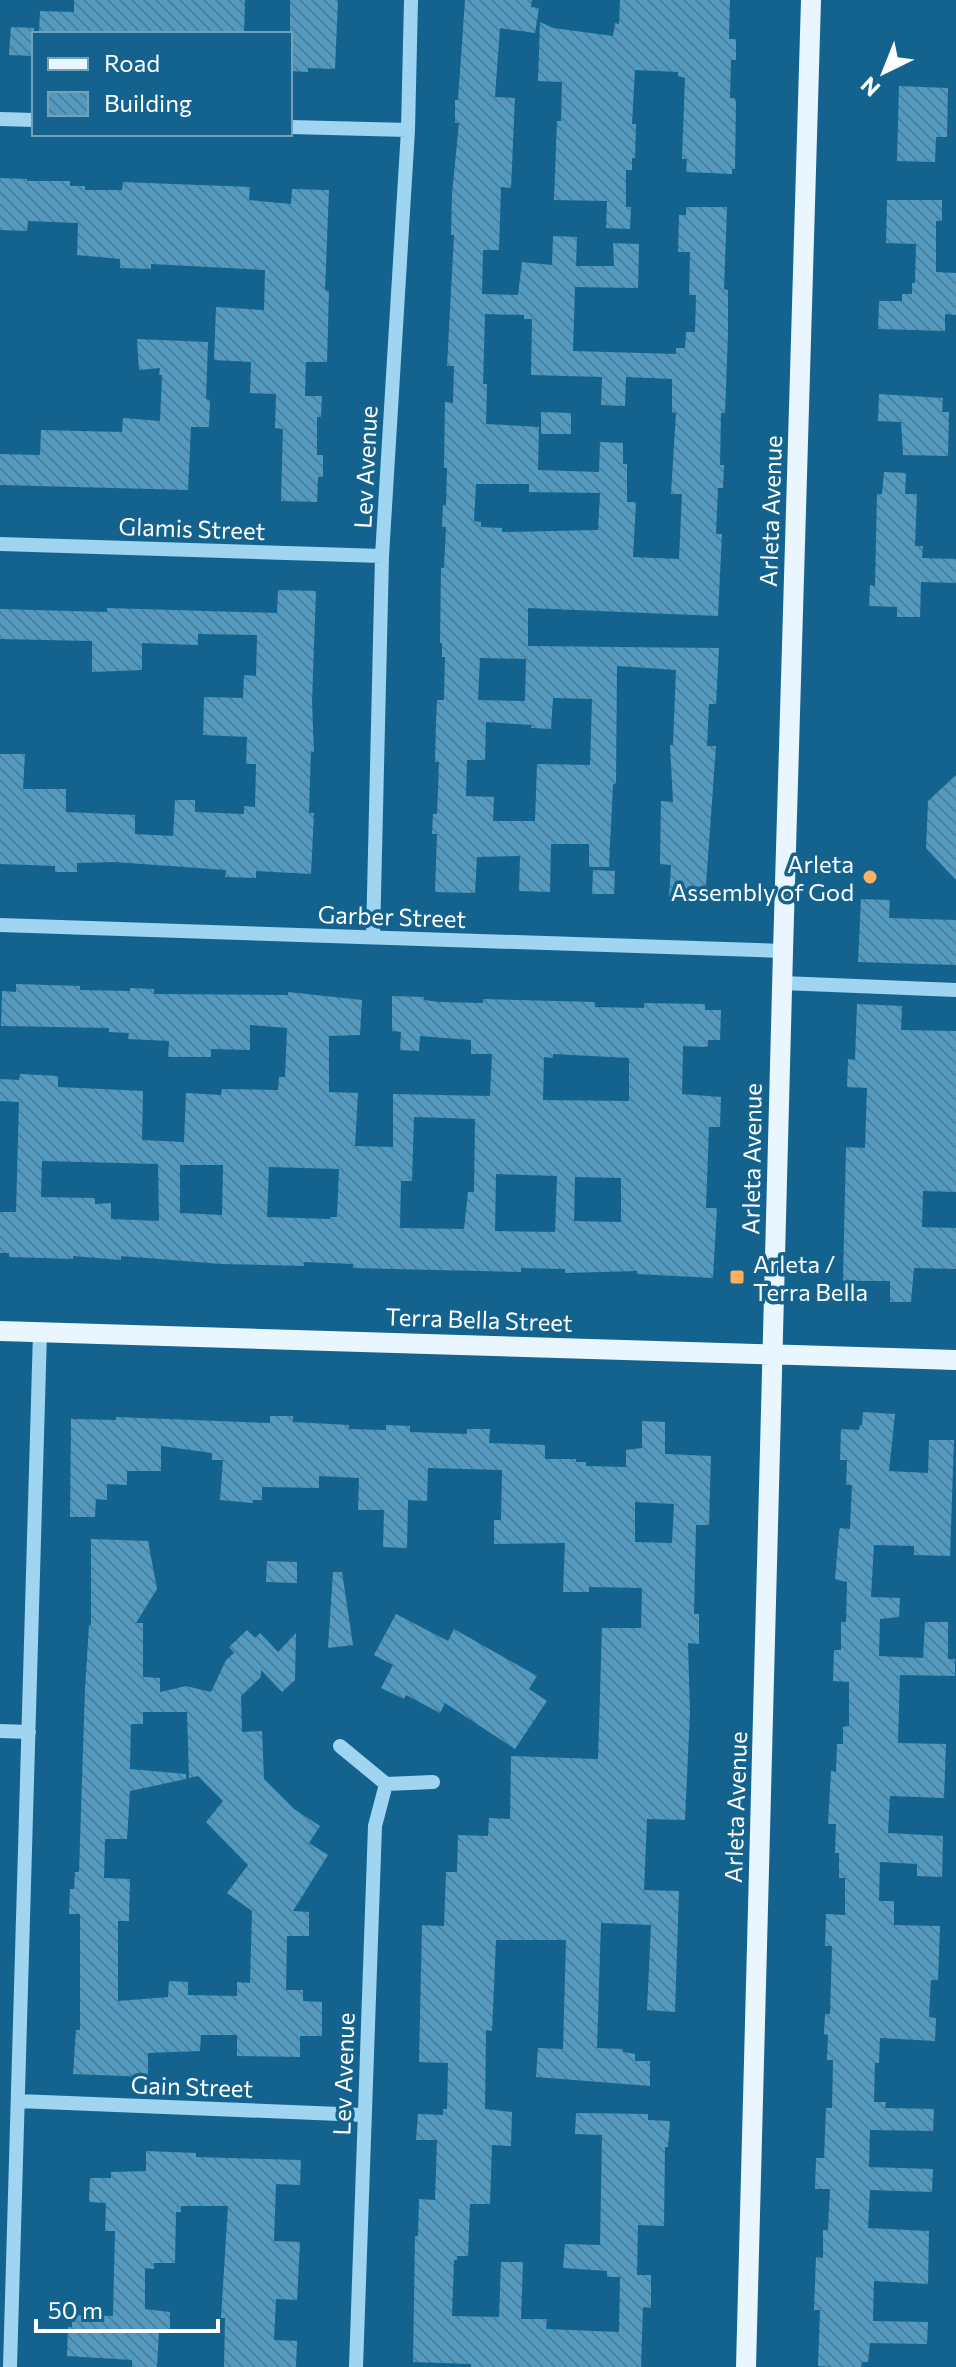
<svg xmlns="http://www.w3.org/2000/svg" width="956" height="2367" viewBox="0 0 956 2367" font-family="Commissioner,sans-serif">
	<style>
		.building { fill: url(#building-back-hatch); fill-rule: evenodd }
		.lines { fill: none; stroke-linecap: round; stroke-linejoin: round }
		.minor { stroke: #9fd5f1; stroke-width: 14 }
		.major { stroke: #e9f6ff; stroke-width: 20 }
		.poi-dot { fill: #ffb05f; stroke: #14638f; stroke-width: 3 }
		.labels { text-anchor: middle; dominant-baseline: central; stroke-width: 7; stroke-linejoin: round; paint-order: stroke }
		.street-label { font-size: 24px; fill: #fff; stroke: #14638f }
		.poi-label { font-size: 24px; fill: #fff; stroke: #14638f; text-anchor: end }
	</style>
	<defs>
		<pattern id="building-back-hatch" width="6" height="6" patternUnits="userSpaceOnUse" patternTransform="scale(2)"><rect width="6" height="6" fill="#539ac0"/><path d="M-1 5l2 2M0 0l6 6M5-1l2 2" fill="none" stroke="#517f97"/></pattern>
	</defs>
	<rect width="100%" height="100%" fill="#14638f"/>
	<path class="building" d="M74 0H245L244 34H39L40 11 74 12Z
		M290 0H338L335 69 308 68V72L290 71Z
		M465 0H532L531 7 539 8 535 33 500 28 495 97 515 98 511 188 501 187 499 250H483L482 294 518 295 522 262 552 265 553 236 577 237 576 266H614L613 243 639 244 638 288 575 287 573 351 676 354V348H685L686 332H695L696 295H689L690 252H678L679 215H686V207H727L724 289 728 290V333L725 413H721L720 465H724L723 488H718L716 534H722L718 616 528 608V646L719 648 716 704H709L707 746H716L705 899 669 898 671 865 660 864 661 801 673 802 670 745H673L676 670 617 666 616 784H613L609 867H589V844H551L550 892 519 891 520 856 477 857 475 893 435 892 437 834H432L433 814H437L439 762H435L436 723 437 700H444L445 657H442V643H440L441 568H444L446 527H442L443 505H446L447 468H444L445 402 453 403 454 366H447L454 235H451L452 194 459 123H455V100H458ZM485 314 524 315V319H532L531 375 602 377 601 405 625 406 626 377 672 379V412L676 413 671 494H682L679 559 633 557 636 502H627V464H623V443L600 442 599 472 538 470 539 427 486 424 487 384H483ZM476 484H529V492L600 493 598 530 502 532V528L481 527V522L474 521ZM480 658 526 659 525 701 478 700ZM553 698 592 699 590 765 537 764 535 821H493L494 797 466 796 467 760H485L486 722 532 725 531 728 551 729Z
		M620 0H730L729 39H736V60H731L730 98H735L736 102 735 169H732V174L686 172 687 159H682L685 78 678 76V72L635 70 632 124H636L635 158H632V170H626V207H631L630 229 606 228 607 201 554 200 557 121H561L562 82 538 81 540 22 553 28 613 36 615 23 619 24Z
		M11 27 34 28V56L9 55Z
		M899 86 948 88 947 137H936L935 162 897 161Z
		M0 178 27 179V181H70V186H85V190H122L123 182 250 187 249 200 291 204 292 189 329 190 325 290 329 291 327 362H306L305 396H322L321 417H317V455H323V477H318L317 502 281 501 283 429 275 428 276 394 250 393 251 362 214 360 216 307 264 310 265 270 151 264V269L120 268V259L77 255 78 223 28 221 27 231 0 230Z
		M887 200H942V221H936V272L956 273V315L945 314V331L878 329 879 301H902V294H912V283H915L916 244 886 243Z
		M137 339 208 342 206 399 210 400 209 427H191L188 490 0 485V454L40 455 41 430 122 432 123 418 160 421 162 375H159L160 368 139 370Z
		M879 394 943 398 942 412H949L948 456 903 455 901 422 878 421Z
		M541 412 571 413V434H541Z
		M884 472 906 473 905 494H917L915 546H923L922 558 956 559V583L921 582 920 617H897V607L869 606 870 585 875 586 877 494H882Z
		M278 590 316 591 312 702 314 752 311 751 309 813H314L311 874 256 871V878L225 877 226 870 114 862 77 863V872H55V866L0 864V754H25L23 789H66V812L135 815V834L173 836 175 800H195V812L244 814V806L255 807 256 764H246L247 737 203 735 204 697 243 698 244 675 256 676 257 635 198 634V645L142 643V670L92 672V641L0 639V609L107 612V608L277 613Z
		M956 775V880L926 848 928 801Z
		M593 870 615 871 614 894H592Z
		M861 899 890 900 889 918 956 920V965L858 962Z
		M16 984 80 986V990L130 991V988L154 989V994L288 995V992L362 1000 360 1035 329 1036V1092L358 1093 355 1146 393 1147V1094L490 1096 492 1054H471V1040L420 1036 419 1051 400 1050 401 1032 392 1031V996L424 997V1000L439 1002 483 1003V999L595 1002V1007L644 1008V1003L705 1004V1010H721L720 1040H708V1046L704 1047 683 1046 682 1094 721 1097 720 1127H709L706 1208H717L713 1278 637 1274V1271L565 1273V1269L521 1268V1272L353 1268V1264L304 1262V1266L222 1264 121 1256V1260L73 1256V1259L9 1257V1253H0V1212H16L19 1102 0 1101V1079L19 1080 20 1074 58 1076V1087L143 1091 142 1140 184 1142 186 1093 221 1095 222 1089 278 1090 279 1077H285L287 1028 250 1025V1050L211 1049V1057H168L169 1041 128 1039 129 1033 109 1032V1028L1 1026 2 991 16 992ZM553 1054 629 1058V1101L543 1100 544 1057 553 1058ZM414 1117 475 1119 474 1192H468L464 1229 400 1228 401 1181H412ZM42 1161 158 1164 159 1221 111 1219V1203L95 1204V1198L41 1197ZM180 1165H223L222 1215 180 1213ZM269 1167 339 1169 337 1217H330V1219L267 1217ZM496 1174 557 1176 555 1232 495 1231ZM575 1177 621 1178V1222L574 1221Z
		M857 1004 902 1006 901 1030 956 1031V1192L923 1191 922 1227 956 1228V1269L914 1268 911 1302H890V1281H843L846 1147 865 1148 867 1088 847 1087 848 1059 855 1060Z
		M863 1412 895 1414 889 1471 928 1473 929 1440H954L950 1556 914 1555V1546L874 1545 871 1597 900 1598 899 1617 880 1619 879 1656 923 1658 925 1622H948V1659H955V1676L900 1675 898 1743 946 1744 944 1798 890 1796 888 1833 943 1836 942 1877 917 1876V1864L880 1862 879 1901H894V1925L940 1926 938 1980H931L929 2017 936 2018 935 2041 880 2038 879 2063H875L874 2102H886L885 2108 934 2109 933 2131 870 2130 869 2167 933 2169 932 2192 870 2190 868 2228 929 2231 928 2284 874 2281 873 2321 928 2322 927 2344 870 2343 868 2362H862L861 2367H832L818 2366 820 2310H814L816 2257 823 2258V2230H828L830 2189H815L816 2158H824L826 2108H832L833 2060H827L828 2035 824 2034 825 2014H830L832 1946H825L826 1914 845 1915V1878H839V1853H835L836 1824H828L831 1771 836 1772 837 1744H843V1727L849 1726V1682L833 1681 834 1650H841V1622H846L847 1582 835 1579 839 1532 840 1528 850 1529 852 1485H846L847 1460H840L841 1429 859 1430 860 1425H862Z
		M270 1416H293V1422L349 1425V1429L386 1430V1425L410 1426V1432L467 1434V1429H490L489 1443 545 1445V1459H576V1462H586V1466L626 1467V1450L642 1448V1421L665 1422V1454L711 1456 709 1525H696L694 1614H699V1644L688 1643 690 1712 685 1820 647 1819 644 1890 679 1891 675 2012 647 2010 651 1925 601 1923 597 2048 623 2049V2052L635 2054V2061H650V2086L536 2077 538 2048 563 2049 566 1940H496L492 2031 486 2030 485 2109 512 2112 511 2146 492 2145 490 2204H470L468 2256H457V2260H454L452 2316 499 2317 501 2262H523L521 2319H547L546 2329 619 2332 620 2277H607V2271L563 2268 565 2244 600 2245 602 2135 575 2134 576 2113 648 2114V2120L670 2121 668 2147H665L664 2226 638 2225 637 2275H651V2308L643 2307 641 2367H471V2364L413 2362 415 2236H418L419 2199 435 2200 437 2140H416L418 2114 443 2115V2109H447L448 2063 419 2062 422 1925 444 1926 446 1872H457L458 1835 488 1836 489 1818 510 1819 511 1756 598 1759 602 1628H641L642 1588 589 1587V1592H563L565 1543 494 1544V1520H501L502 1470 428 1468 427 1501 408 1500 407 1548 383 1547 384 1510H358L359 1478 319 1476V1488L262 1487V1500H253V1503L220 1500 223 1460H212V1453L161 1446V1471H127V1485L107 1484V1500L96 1499 95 1517H70L71 1419 116 1420V1417L270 1423ZM635 1502 674 1504 672 1543 635 1542Z
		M91 1539 148 1541 157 1589 136 1623H143V1677L160 1678V1692L186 1686 211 1692 226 1660 234 1653 229 1647 247 1630 255 1638 260 1633 278 1652 296 1633 295 1680 282 1692 261 1670V1677L241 1696 242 1732 262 1731 264 1779 294 1809 320 1826 309 1843 328 1855 293 1911 309 1912V1936H287L286 1990H303V2001L322 2002V2036H300V2057L237 2056V2035H201L200 2051 148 2053V2077L73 2074 76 2030H80V1914H69L70 1889H74L75 1872H79L85 1689 89 1625H91ZM143 1712H187L189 1778 198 1776 223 1801 206 1822 248 1865 227 1893 252 1911 250 1983 237 1982V1996L188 1995V1982L169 1981 168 1997 118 2001V1921H129L130 1879 104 1878 105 1839H127L130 1791 186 1779V1774L130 1769 131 1724H143Z
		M267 1561 297 1562V1583L266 1582Z
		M333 1572H342L353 1645 328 1648Z
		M396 1614 448 1641 454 1629 537 1676 529 1689 547 1701 515 1749 445 1703 440 1713 406 1695 404 1699 381 1688 393 1665 374 1655Z
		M146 2151 196 2153V2157L301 2160 300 2185 276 2184 274 2241 300 2242 297 2300 276 2299 274 2340 297 2341 296 2367H224L225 2318H221L228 2206H181V2212H176L175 2263H154V2269L145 2268V2309L170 2312V2332H159L157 2367H132V2360L67 2356 68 2327H72V2322H75V2315L113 2316 115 2231H105L106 2203 89 2202 90 2178H111V2172L146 2171Z"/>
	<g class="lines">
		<path class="minor" d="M0 119 34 120
			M290 127 408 130
			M0 544 382 556
			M0 925 783 951
			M373 937 382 556 408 130 411 0
			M782 983 956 990
			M0 1731 29 1732
			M340 1746 386 1784 433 1782
			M18 2101 364 2115
			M10 2367 40 1332
			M356 2367 375 1826 386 1784"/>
		<path class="major" d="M0 1331 956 1360
			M746 2367 783 951 811 0"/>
	</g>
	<g class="poi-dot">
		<circle cx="870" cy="877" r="8"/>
		<rect x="729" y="1269" width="16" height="16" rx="4"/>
	</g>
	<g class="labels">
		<g class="street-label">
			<text transform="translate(365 467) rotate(-87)">Lev Avenue</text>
			<text transform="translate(770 511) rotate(-88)">Arleta Avenue</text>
			<text transform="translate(192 528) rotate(2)">Glamis Street</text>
			<text transform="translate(392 916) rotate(2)">Garber Street</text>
			<text transform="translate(751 1159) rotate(-89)">Arleta Avenue</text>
			<text transform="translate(479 1319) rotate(2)">Terra Bella Street</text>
			<text transform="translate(735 1807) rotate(-88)">Arleta Avenue</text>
			<text transform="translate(343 2074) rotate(-88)">Lev Avenue</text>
			<text transform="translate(192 2086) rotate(2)">Gain Street</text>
		</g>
		<g class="poi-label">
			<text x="854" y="863">Arleta<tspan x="854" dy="28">Assembly of God</tspan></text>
			<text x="753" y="1263" text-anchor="start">Arleta /<tspan x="753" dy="28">Terra Bella</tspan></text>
		</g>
	</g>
	<rect x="32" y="32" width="260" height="104" fill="#14638f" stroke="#72a1bc" stroke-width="2"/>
	<rect x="48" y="58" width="40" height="12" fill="#e9f6ff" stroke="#72a1bc" stroke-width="2"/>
	<text x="104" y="72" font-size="24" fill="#ffffff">Road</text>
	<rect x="48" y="92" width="40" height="24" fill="url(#building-back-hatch)" stroke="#72a1bc" stroke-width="2"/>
	<text x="104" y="112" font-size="24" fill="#ffffff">Building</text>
	<g transform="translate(884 72) rotate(223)" stroke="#14638f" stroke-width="6" paint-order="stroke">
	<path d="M0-6L14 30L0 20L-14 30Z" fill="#ffffff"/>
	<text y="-12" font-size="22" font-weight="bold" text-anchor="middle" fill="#ffffff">N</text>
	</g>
	<path d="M36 2319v12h182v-12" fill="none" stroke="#ffffff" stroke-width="4"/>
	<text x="48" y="2319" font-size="24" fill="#ffffff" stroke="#14638f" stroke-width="6" paint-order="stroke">50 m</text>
</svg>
